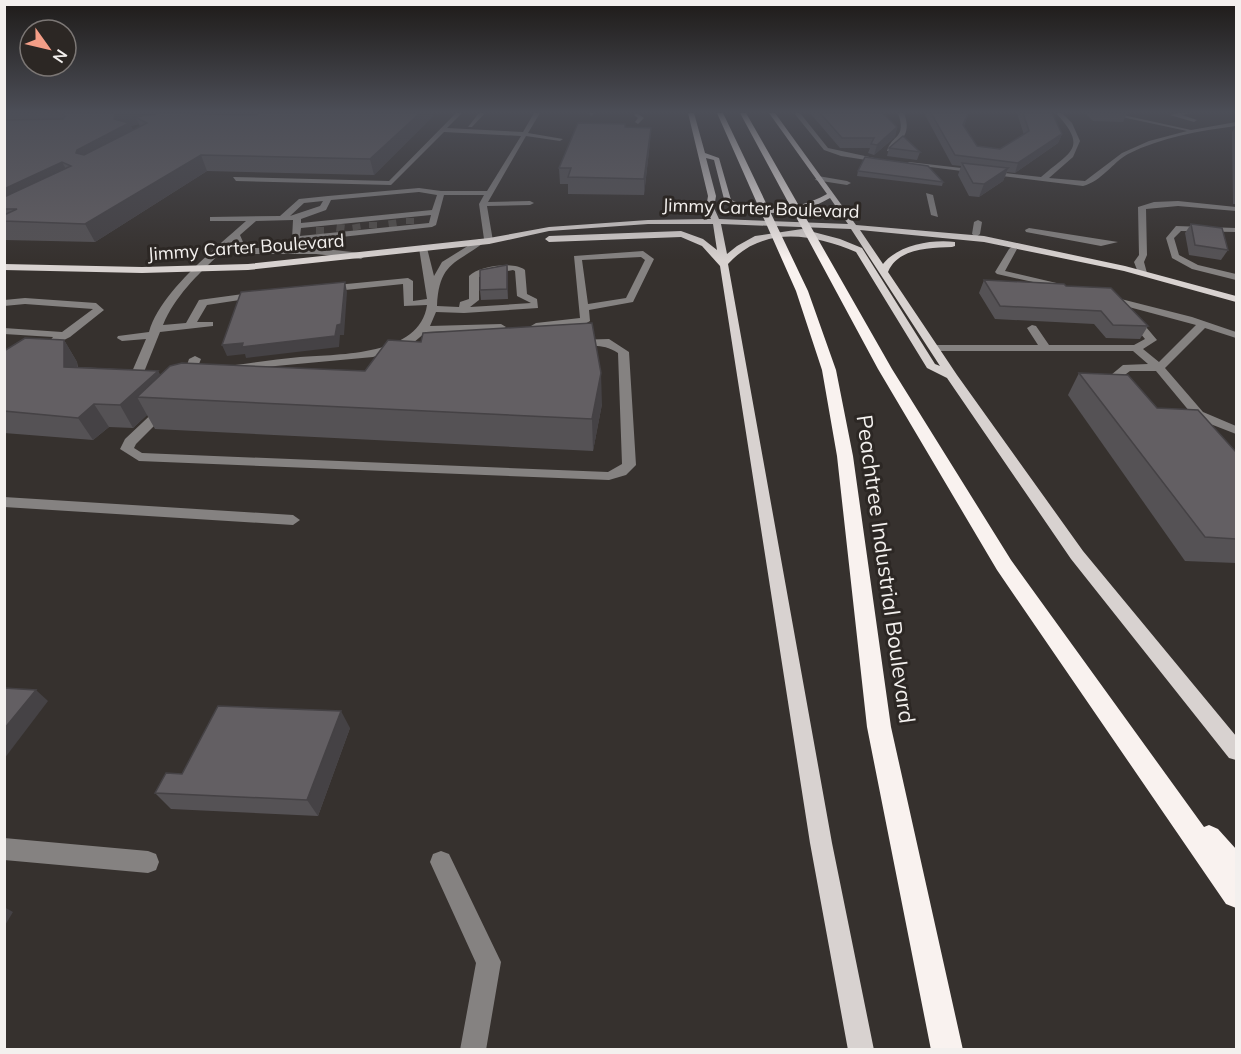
<svg xmlns="http://www.w3.org/2000/svg" width="1241" height="1054" viewBox="0 0 1241 1054" font-family="Mulish,sans-serif">
<rect width="100%" height="100%" fill="#36312e"/>
<g fill="none" stroke-linecap="round" stroke-linejoin="round">
<g stroke="#524e4b" stroke-width="8" stroke-dasharray="8 4.5" stroke-linecap="butt">
<path d="M410,218V224"/>
<path d="M392,220L393,227"/>
<path d="M373,222V228"/>
<path d="M356,224L357,230"/>
<path d="M320,227V234"/>
<path d="M340,232L341,224"/>
</g>
<g fill="#858281" fill-rule="evenodd">
<path d="M456,113H462L447,128L523,132L534,113H540L528,133L563,139L560,141L526,136L488,202L530,201L534,203L530,205L487,206L493,241L489,244L485,242C455,264 439,263 437,306L459,307L460,302L469,299V276C479,266 513,261 525,270L527,294L537,299L538,308L464,313L436,312L430,326L501,324L506,327L501,330L426,332L413,343L373,357L231,370V366L235,365C257,362 278,359 300,357C340,354 420,356 427,305L404,306L403,284L326,292L321,289L326,286L408,278L413,281V301L427,299L419,248L423,245L427,248L434,276L442,262L479,239H484L479,204L484,195H444L436,225L432,227L296,242L292,239L293,220L256,221L240,235L243,242L256,248H316L361,253L365,256L361,259L316,254H255L237,246L234,241C208,265 177,291 163,325L186,323L199,300L257,292L260,293V297L207,305L197,322H213V326L160,332L142,377L148,380L142,384L130,383L128,381L146,339L122,341L117,338L118,336L149,332C160,292 215,249 246,221H210V217L280,216L299,199L328,196L419,188L441,191H487L521,136L444,132L391,185L236,181L233,177L389,181ZM419,192L437,195L432,210L301,223V219L326,210L331,200ZM323,201L320,206L290,216L304,203ZM431,215L429,223L300,236L301,228ZM513,270L515,271L517,296L531,303L470,307L479,300V277Z"/>
<path d="M479,113H485L472,127H468Z"/>
<path d="M589,113H595L591,116Z"/>
<path d="M637,113L644,118L638,124L635,122L638,118L634,115Z"/>
<path d="M794,113H800L828,148L888,161L885,163L841,156L824,150Z"/>
<path d="M898,113H904C911,132 904,138 891,151H887C892,134 907,139 898,113Z"/>
<path d="M1056,113H1062L1072,123L1080,141L1073,157L1049,178L1085,181L1122,153L1149,141L1187,131L1103,113H1114L1191,130L1236,122V126C1199,131 1162,137 1128,154C1112,163 1102,181 1083,186L906,164L909,162L1041,177C1070,151 1089,149 1056,113Z"/>
<path d="M1177,113H1191L1182,115L1197,120L1194,122L1170,115Z"/>
<path d="M818,176L847,181L851,183L847,185L815,180Z"/>
<path d="M926,193L933,195L938,217L931,215Z"/>
<path d="M1178,201L1236,207V211L1178,206L1146,209L1147,255L1144,262L1147,273L1139,275L1134,262L1139,255L1138,207L1154,202Z"/>
<path d="M978,220L982,222L980,234L976,237L972,234L974,222Z"/>
<path d="M1176,226L1236,228V232L1181,231L1174,238L1179,255L1198,265L1236,274V280L1192,269L1172,258L1166,238Z"/>
<path d="M1029,228L1118,242L1101,246L1026,232L1025,230Z"/>
<path d="M1013,246L1017,249L1005,271L1065,285V289L997,274L995,272L1009,249Z"/>
<path d="M643,251L654,259L633,302L589,310L590,321L585,324L536,329L531,326L536,323L580,318L574,256ZM641,257L645,260L626,298L588,304L582,260Z"/>
<path d="M25,298L96,303L104,310L70,337L54,345L49,342L53,337L4,334V328L62,332L93,309L25,304L4,306V300Z"/>
<path d="M1117,298L1192,317L1236,332V338L1205,328L1165,368L1203,412L1236,426V434L1195,418L1156,371H1130L1118,380L1124,387L1122,390H1114L1105,380L1123,365L1148,364L1133,351H934L929,348L934,345H1038L1027,328L1032,325L1036,326L1049,345H1134L1145,339L1126,316L1131,313L1135,314L1157,340L1143,349L1159,362L1196,325L1114,303L1112,301Z"/>
<path d="M609,339L629,352L636,465L626,475L609,480L139,461L120,449L125,439L160,406H168V412L136,444L134,448L142,453L608,472L622,464L618,353C597,339 582,352 569,343L574,340Z"/>
<path d="M195,356L201,359L194,376H186L184,374L189,359Z"/>
<path d="M4,497L293,515L300,520L293,525L4,507Z"/>
<path d="M4,838L148,851L156,854L159,862L156,870L148,873L4,860Z"/>
<path d="M441,851L449,854L501,962L486,1050H460L476,963L430,862L433,854Z"/>
</g>
<path fill="#d8d2d0" fill-rule="evenodd" d="M688,113H694L705,153L719,158L731,200C765,213 796,211 827,194L769,113H775L856,225L984,236L1125,266L1236,296V302L1124,271L984,242L860,230L883,264C898,245 932,239 955,242V246L952,247C929,248 898,248 888,272L957,375L1083,551L1236,736V760L1229,758L1071,559L947,378L927,368L856,252C813,234 763,225 728,264L832,843L874,1050H848L810,843L720,266L702,246L681,237L549,242L545,239L549,236L681,231L703,239L717,250L713,224H648L549,231L489,244L248,270L142,273L4,270V264L142,267L248,264L489,238L549,227L648,220L711,219L706,208L708,196ZM706,158L714,160L725,203C760,217 798,217 830,198L848,224L719,219L714,208L716,196ZM721,224L851,229L940,366L935,364L862,248L840,239L802,229L755,236L737,246L727,254Z"/>
<g fill="#f9f2ef" fill-rule="evenodd">
<path d="M717,113H723L808,291L836,370L853,456L891,727L963,1050H931L867,727L837,456L822,370L796,291Z"/>
<path d="M740,113H746L892,369L1011,560L1204,827L1209,825L1218,829L1236,849V908L1226,904L997,570L878,369Z"/>
</g>
</g>
<g fill="#555255" fill-rule="evenodd">
<path d="M4,113H433V116L374,175L207,171L95,242L5,240ZM139,124L140,127L133,130L131,126Z"/>
<path d="M810,113H883L897,127L895,137L874,155L868,153L870,148H840Z"/>
<path d="M924,113H969L964,126L977,146L1000,149L1024,135L1017,113H1052L1062,134L1058,143L1015,173L1007,172L1003,181L979,197L969,196L958,175L961,166L952,165Z"/>
<path d="M1085,113H1127L1123,122L1093,121Z"/>
<path d="M1236,125V204H1233L1232,132Z"/>
<path d="M625,127L651,128L650,142L644,195L568,194V184H560L559,168Z"/>
<path d="M889,148L920,152L917,160L887,156Z"/>
<path d="M858,171L943,182L942,186L857,176Z"/>
<path d="M1191,224L1228,250L1221,260L1189,255L1185,233Z"/>
<path d="M507,265L508,275V299L481,300L480,290Z"/>
<path d="M984,280L1066,286L1148,326L1140,339L1106,338L1094,324L995,319L979,293Z"/>
<path d="M64,340L77,362L78,367L158,371L160,375L602,404L593,451L155,429L147,415L133,428L109,427L93,440L4,433V351Z"/>
<path d="M1079,373L1157,408L1236,452V563L1185,561L1068,395Z"/>
<path d="M350,728L318,816L171,809L155,793L182,774Z"/>
</g>
<g fill="#454245">
<path d="M116,113H166L135,117L139,124L131,126L136,138L85,166L76,153L77,150L114,119Z"/>
<path d="M420,113H433V116L374,175L370,159Z"/>
<path d="M897,127L895,137L874,155L877,145Z"/>
<path d="M651,128L650,142L644,195V179Z"/>
<path d="M1062,134L1058,143L1015,173L1018,163Z"/>
<path d="M201,155L207,171L95,242L85,224Z"/>
<path d="M62,162L71,178L4,209V189Z"/>
<path d="M1008,168L1003,181L979,197L984,184Z"/>
<path d="M507,265L508,275V299L507,289Z"/>
<path d="M345,282L347,292L344,335H340L339,347L246,358L245,354L227,356L222,345L337,325Z"/>
<path d="M64,340L77,362L78,389L64,367Z"/>
<path d="M158,371L170,393L137,397L147,415L133,428L120,405Z"/>
<path d="M601,373L602,404L593,451L592,419Z"/>
<path d="M94,404L109,427L93,440L78,418Z"/>
<path d="M36,690L48,701L4,759V729Z"/>
<path d="M341,711L350,728L318,816L307,800Z"/>
<path d="M4,907L13,912L4,927Z"/>
</g>
<g fill="#635f63" stroke="#454245" stroke-width="1.5">
<path d="M41,113H119L115,114L114,119L129,123L77,150L76,153L84,155L147,123L135,117L162,113L257,115L260,113H420L370,159L201,155L85,224L4,221V215L17,209H4V197L71,166L62,162L4,189V120L63,119L65,116L61,113Z"/>
<path d="M820,113H883L897,127L877,145L871,144L874,138H842Z"/>
<path d="M931,113H968L963,125L977,146L1000,149L1029,131L1023,113H1052L1062,134L1018,163L955,155Z"/>
<path d="M578,123L625,124V127L651,128L644,179L568,177L571,168H559Z"/>
<path d="M903,136L920,152L889,148Z"/>
<path d="M865,157L928,166L943,182L858,171Z"/>
<path d="M962,163L1008,168L984,184L973,183Z"/>
<path d="M1191,224L1222,228L1228,250L1195,245Z"/>
<path d="M507,265V289L480,290V270Z"/>
<path d="M984,280L1064,284L1066,286L1111,288L1148,326L1113,325L1101,311L1000,306Z"/>
<path d="M345,282L341,324L337,325L335,336L242,347L243,343L222,345L241,292Z"/>
<path d="M592,323L601,373L592,419L137,397L170,366L182,363L365,371L388,340L421,342L423,333Z"/>
<path d="M25,338L64,340V367L158,371L120,405L94,404L78,418L4,411V351Z"/>
<path d="M1079,373L1128,375L1157,408L1198,410L1236,452V539L1205,537Z"/>
<path d="M4,688L36,690L4,729Z"/>
<path d="M218,706L341,711L307,800L155,793L166,773L182,774Z"/>
</g>
<linearGradient id="sky" x2="0" y2="1"><stop stop-color="#1e1b19"/><stop offset="0.43" stop-color="#4c4e57"/><stop offset="1" stop-color="#4c4e57" stop-opacity="0"/></linearGradient>
<rect width="1241" height="260" fill="url(#sky)"/>
<g text-anchor="middle" dominant-baseline="central" stroke-width="6" stroke-linejoin="round" paint-order="stroke">
<g font-size="18" fill="#f3f0ee" stroke="#2c2724">
<text transform="translate(761 208) rotate(2)">Jimmy Carter Boulevard</text>
<text transform="translate(246 247) rotate(-4)">Jimmy Carter Boulevard</text>
</g>
<g font-size="22" fill="#f3f0ee" stroke="#2c2724">
<text transform="translate(886 569) rotate(82)">Peachtree Industrial Boulevard</text>
</g>
</g>
<rect width="1241" height="1054" fill="none" stroke="#f3f0ee" stroke-width="12"/>
<g transform="translate(48 48) rotate(124)"><circle r="28" fill="#2c2724" stroke="#7c7775" stroke-width="1.5"/>
<path d="M0-4.5L10 22L0 15L-10 22Z" fill="#f49e87"/>
<text y="-9" font-size="16" font-weight="bold" text-anchor="middle" fill="#f3f0ee">N</text>
</g>
</svg>
